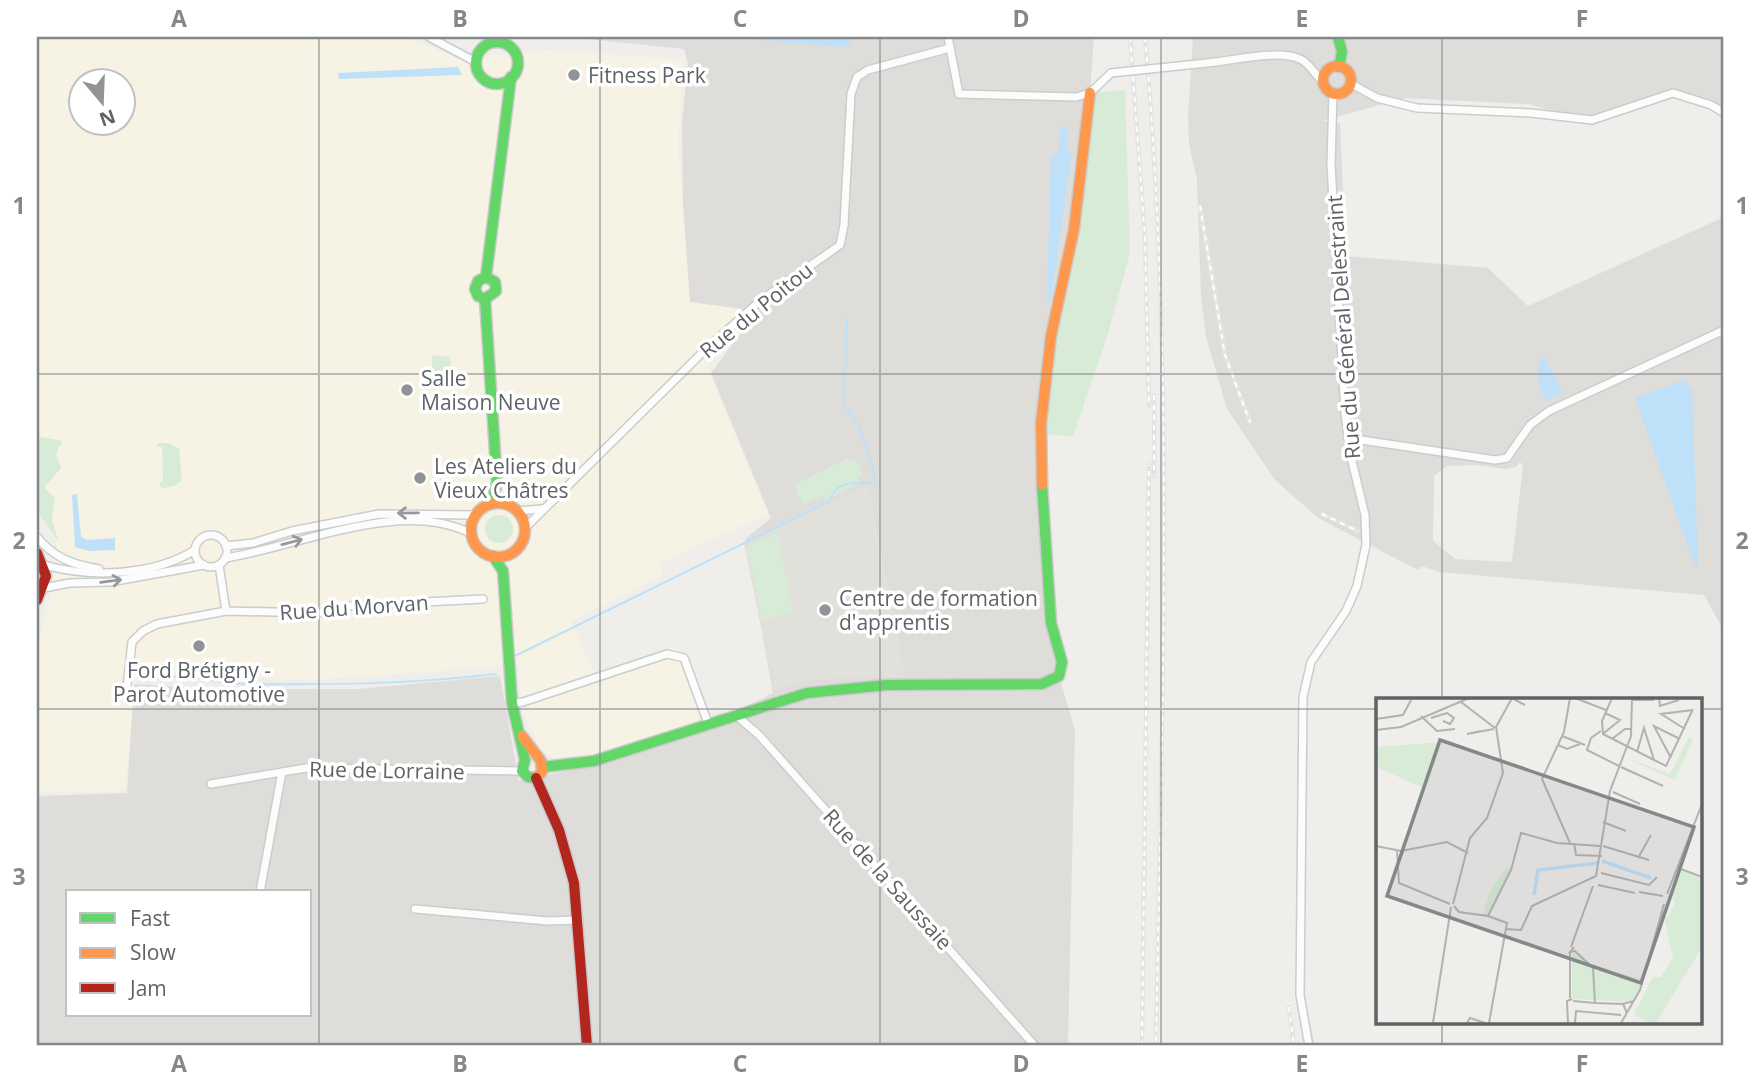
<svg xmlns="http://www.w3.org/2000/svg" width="1761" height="1083" viewBox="0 0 1761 1083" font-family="'Open Sans',sans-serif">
<rect width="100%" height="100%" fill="#efeeea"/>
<path fill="#f7f3e4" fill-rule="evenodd" d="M406,37L456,58L548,50L684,60L678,143L690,302L742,308L740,334L706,366L768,514L659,563L663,575L571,621L594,674L675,648L701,723L601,755L553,758L541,749L521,708L518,665L311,680L220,677L137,667L125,791L37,792V651L51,596L57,545L46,490L37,404V38ZM80,80H122V122H80Z"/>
<g fill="#dfddda" fill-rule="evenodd">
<path d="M567,37H1094L1088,123L1047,356L1044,549L1061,654L1059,676L1075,730L1068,1046H37L39,796L127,793L134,684L218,689H357L500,676L519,781L625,758L694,734L773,693L745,539L771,518L711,373L740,334L742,309L690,302L683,204L682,123L688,63L684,49ZM68,892H310V1015H68Z"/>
<path d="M1193,37H1724V112L1668,91L1586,120L1528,104L1405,98L1322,121L1340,123L1346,256L1488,268L1528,306L1724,217V631L1704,595L1439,572L1422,566L1418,570L1318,518L1275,480L1227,409L1206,337L1201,297L1197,180L1189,144L1188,118ZM1520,462L1523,465L1512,562L1455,559L1441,548L1433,540L1434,476L1447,466L1474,465L1506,469L1516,467Z"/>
</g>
<path fill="#e2e0da" d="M868,485L906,677L811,679L774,690L744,544Z"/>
<g fill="#d8ebd6">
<path d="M1125,90L1130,253L1107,337L1073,436L1041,434L1074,229L1090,93Z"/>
<path d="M432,355L450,357L451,382L432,383Z"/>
<path d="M37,436L62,441L56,455L61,468L44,488L55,498L52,521L59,542L37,511Z"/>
<path d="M158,443H169L179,449L182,480L175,486L162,488L159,484L163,481L162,447H156Z"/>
<path d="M847,459L858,463L863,475L858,478L860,483L826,500L823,496L803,505L794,485Z"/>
<circle cx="499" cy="529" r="14"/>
<path d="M778,533L793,613L762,620L747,546Z"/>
</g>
<g fill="#bfe0f9">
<path d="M730,37H852L849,45L839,47Z"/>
<path d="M458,67L462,75L339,79L338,73Z"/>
<path d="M1061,124L1068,130L1067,150L1072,152L1051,299H1047L1051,155H1058Z"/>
<path d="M1544,357L1563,392L1546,401C1538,388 1538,376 1539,362Z"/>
<path d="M1683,380L1692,391L1698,565L1695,566L1635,398Z"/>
<path d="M77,494L81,537L87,540L115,538V550L89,551L75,547L72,495Z"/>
</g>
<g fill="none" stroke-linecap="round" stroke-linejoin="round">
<g stroke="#bfe0f9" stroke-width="2">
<path d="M515,656L828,502C840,477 852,484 875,483L874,471L858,425L844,404L847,320"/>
<path d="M161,677C189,673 217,684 245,684C330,685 412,684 496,674"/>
</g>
<defs>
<g id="street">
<path d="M429,37L476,62"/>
<path d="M948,37L959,94L1076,97L1090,93L1111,73"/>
<path d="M1207,63C1232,61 1278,49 1300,59C1310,63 1314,75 1323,81"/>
<path d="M1350,83L1377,98L1417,108L1531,113L1592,120L1673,93L1711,105L1724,113"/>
<path d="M1348,438L1495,460L1507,458L1530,425L1549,411L1724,330"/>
<path d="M518,511L542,509"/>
<path d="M525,528L705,350L760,301L840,245L844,225L851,94L857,77L868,70L950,48"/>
<circle cx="211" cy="551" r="16"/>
<path d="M37,537C53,557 73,565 99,569"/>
<path d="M226,546L253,543L292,531L379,514L475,515"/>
<path d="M225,558C299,547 400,497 472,534"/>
<path d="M44,565C91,578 153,576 195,550"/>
<path d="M219,565L226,611"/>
<path d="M44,588L70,583L110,582L204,565"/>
<path d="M126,695L132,642L143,631L157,624L226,611L319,613L348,606L483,599"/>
<path d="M512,703L523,702L667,654L684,658L709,726"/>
<path d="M738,717L759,735L1035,1046"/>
<path d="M211,784L306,768L522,771"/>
<path d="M260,892L282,772"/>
<path d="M415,909L548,921L579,920"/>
<path d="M1309,1046L1300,995L1303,697L1311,662L1346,611L1357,586L1366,545L1365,515L1351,457L1345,413L1331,165L1333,93"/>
</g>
<g id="fast">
<path d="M1338,37L1342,52L1339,67"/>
<circle cx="497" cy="63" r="21"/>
<path d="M486,277L511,77"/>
<path d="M485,299L497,483L491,504"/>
<path d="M485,299L478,296L475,289L478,281L486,277"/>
<path d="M485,299L496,291L495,282L486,277"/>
<path d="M493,556L503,571L512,703L525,760L522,771L528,777L536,778"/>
<path d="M543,767L594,761L807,693L887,685L1042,684L1059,676L1062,662L1051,623L1042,485"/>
</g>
<g id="slow">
<circle cx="1337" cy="80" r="14"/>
<path d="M1042,485L1041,423L1051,336L1074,229L1090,93"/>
<circle cx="498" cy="530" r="27"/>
<path d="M522,736L541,761L542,772L536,778"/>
</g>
<g id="jam">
<path d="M37,553L46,576L37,600"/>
<path d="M536,778L559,830L574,883L587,1046"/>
</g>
</defs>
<use href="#street" stroke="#cbcccc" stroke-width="10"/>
<use href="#fast" stroke="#cacacb" stroke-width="13"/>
<use href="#slow" stroke="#cacacb" stroke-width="13"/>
<use href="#jam" stroke="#cacacb" stroke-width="13"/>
<use href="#street" stroke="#fdfcfc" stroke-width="7"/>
<use href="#fast" stroke="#63d668" stroke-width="10"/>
<use href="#slow" stroke="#ff974d" stroke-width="10"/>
<use href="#jam" stroke="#b3261e" stroke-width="10"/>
<defs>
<g id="rail">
<path d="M1130,37L1145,238L1149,406"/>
<path d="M1145,37C1175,372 1162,710 1156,1046"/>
<path d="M1200,206L1225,355L1250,422"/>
<path d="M1154,395V476"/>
<path d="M1322,514L1358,531"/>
<path d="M1289,1007L1294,1046"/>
<path d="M1142,1046L1149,465"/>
</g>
</defs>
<use href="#rail" stroke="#e4e4e4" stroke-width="4.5"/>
<use href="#rail" stroke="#fff" stroke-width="2" stroke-dasharray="5" stroke-linecap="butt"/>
<defs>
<path id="street-bridge" d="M1111,73L1207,63"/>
</defs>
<use href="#street-bridge" stroke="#cbcccc" stroke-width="10" stroke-linecap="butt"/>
<use href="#street-bridge" stroke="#fdfcfc" stroke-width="7"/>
</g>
<defs><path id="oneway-shaft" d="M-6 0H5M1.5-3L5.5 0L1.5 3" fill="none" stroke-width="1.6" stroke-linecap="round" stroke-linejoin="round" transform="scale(1.75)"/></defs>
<g stroke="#96999c">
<use href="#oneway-shaft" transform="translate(408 513) rotate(179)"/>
<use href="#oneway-shaft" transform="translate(292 542) rotate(-15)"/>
<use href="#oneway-shaft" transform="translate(111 581) rotate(-7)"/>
</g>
<path fill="none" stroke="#84888a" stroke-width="2" stroke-opacity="0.55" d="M319,37V1046M600,37V1046M880,37V1046M1161,37V1046M1442,37V700M37,374H1724M37,709H1378M1700,709H1724M1442,1022V1046"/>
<g fill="#919496" stroke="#fff" stroke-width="2.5">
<circle cx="574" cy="75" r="7"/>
<circle cx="407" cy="390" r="7"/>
<circle cx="420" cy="478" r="7"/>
<circle cx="825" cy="610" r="7"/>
<circle cx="199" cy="646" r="7"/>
</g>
<g text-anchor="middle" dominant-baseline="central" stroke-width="7" stroke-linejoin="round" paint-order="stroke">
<g font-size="21" fill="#5f6368" stroke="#fff" text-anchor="start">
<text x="588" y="75">Fitness Park</text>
<text x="421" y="378">Salle<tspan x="421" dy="24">Maison Neuve</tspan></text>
<text x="434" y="466">Les Ateliers du<tspan x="434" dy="24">Vieux Châtres</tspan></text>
<text x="839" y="598">Centre de formation<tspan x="839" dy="24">d'apprentis</tspan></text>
<text x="199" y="670" text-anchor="middle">Ford Brétigny -<tspan x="199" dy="24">Parot Automotive</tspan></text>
</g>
<g font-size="21" fill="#5f6368" stroke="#fff">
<text transform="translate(756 310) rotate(-39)">Rue du Poitou</text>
<text transform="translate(1343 327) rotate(-94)">Rue du Général Delestraint</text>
<text transform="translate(354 607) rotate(-4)">Rue du Morvan</text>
<text transform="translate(387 770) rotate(1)">Rue de Lorraine</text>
<text transform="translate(888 879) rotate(48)">Rue de la Saussaie</text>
</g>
</g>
<g transform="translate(1376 698)">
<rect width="326" height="326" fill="#efeeea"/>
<path d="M313,39L317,41L299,82L251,60L294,76ZM66,44L49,91L3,70L0,64V49ZM131,169L136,171L112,218L107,216L114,193ZM302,170L325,180V251L280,325H272L258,316L277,279H285L297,260L289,223L299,206L295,195ZM200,255L212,266L268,282L257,304L196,301V256Z" fill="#d8ebd6"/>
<path fill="none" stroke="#bfe0f9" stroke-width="3.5" d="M226,163L275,180M158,197L162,172L222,165"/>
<path fill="none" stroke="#b1b2b2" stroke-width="2" d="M199,0L230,12M236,0L226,23L227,36L290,68L317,11M283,0L284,8L303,2M256,2H278M85,4L119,30M45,18L61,33L79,31M55,20L71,15L78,20L74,26L67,23M0,21L27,17L36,0M309,31L285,16L317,12M0,32L25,29L93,0M105,33L91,36L118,31M225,33L215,40L211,52L243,68M228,35L244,22L229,15M186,38L209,47M236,41L249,31H255M182,47L191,51L204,46M261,54L268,30L278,62M295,60L278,28L304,41M245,69L287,88M237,94L264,106M227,124L250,133M194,145L166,81L188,34L194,0M198,145L200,157L226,158M0,148L25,153L71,144L92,155M227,148L273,162M21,152L23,185L74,206M262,160L275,137M305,171L326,179M225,175L273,187L281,179M222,187L259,195M263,194L287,198M291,196L326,106M77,206L94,140L111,120L127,75L120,29L136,0L149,7M78,208L83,214L112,218M112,218L135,172L145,135L181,145L224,148M112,218L131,225L113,325M130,231L145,232L156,208L220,178L234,93L255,38L256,0M195,249L217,188M194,254V300M197,303L219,305L217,270L199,253L194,254L198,249M219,305L247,306M251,315L247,306L258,303M57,325L75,209M91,325L94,320L109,325M192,325L191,303L196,301M199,325L200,313L245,317M245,325L264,292L288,206"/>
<path fill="#84888a" fill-opacity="0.15" stroke="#84888a" stroke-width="3.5" d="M64,42L318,129L265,285L11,198Z"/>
<rect width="326" height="326" fill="none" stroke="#5f6368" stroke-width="3.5"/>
</g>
<rect width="1761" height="1083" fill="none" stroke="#ffffff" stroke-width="77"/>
<rect x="66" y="890" width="245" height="126" fill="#ffffff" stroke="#bfc1c3" stroke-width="2"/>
<rect x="80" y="913" width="35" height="10" fill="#63d668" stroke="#bfc1c3" stroke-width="2"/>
<text x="130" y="926" font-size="21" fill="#5f6368">Fast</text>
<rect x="80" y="948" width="35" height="10" fill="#ff974d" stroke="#bfc1c3" stroke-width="2"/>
<text x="130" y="960" font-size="21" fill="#5f6368">Slow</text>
<rect x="80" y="983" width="35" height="10" fill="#b3261e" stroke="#bfc1c3" stroke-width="2"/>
<text x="130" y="996" font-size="21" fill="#5f6368">Jam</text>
<g transform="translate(102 102) rotate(161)"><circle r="33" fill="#ffffff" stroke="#bfc1c3" stroke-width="2"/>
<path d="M0-5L12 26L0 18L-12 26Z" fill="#919496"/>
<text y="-10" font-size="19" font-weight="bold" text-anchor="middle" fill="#5f6368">N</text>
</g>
<rect x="38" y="38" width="1684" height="1006" fill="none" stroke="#84888a" stroke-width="2.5"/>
<g font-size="23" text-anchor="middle" font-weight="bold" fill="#84888a">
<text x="179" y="27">A</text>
<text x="460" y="27">B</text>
<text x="740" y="27">C</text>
<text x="1021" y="27">D</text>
<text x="1302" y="27">E</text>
<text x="1582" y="27">F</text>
<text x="19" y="214">1</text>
<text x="1742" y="214">1</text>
<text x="19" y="549">2</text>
<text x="1742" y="549">2</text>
<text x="19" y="885">3</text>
<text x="1742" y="885">3</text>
<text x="179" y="1072">A</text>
<text x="460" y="1072">B</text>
<text x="740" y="1072">C</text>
<text x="1021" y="1072">D</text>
<text x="1302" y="1072">E</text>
<text x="1582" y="1072">F</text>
</g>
</svg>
